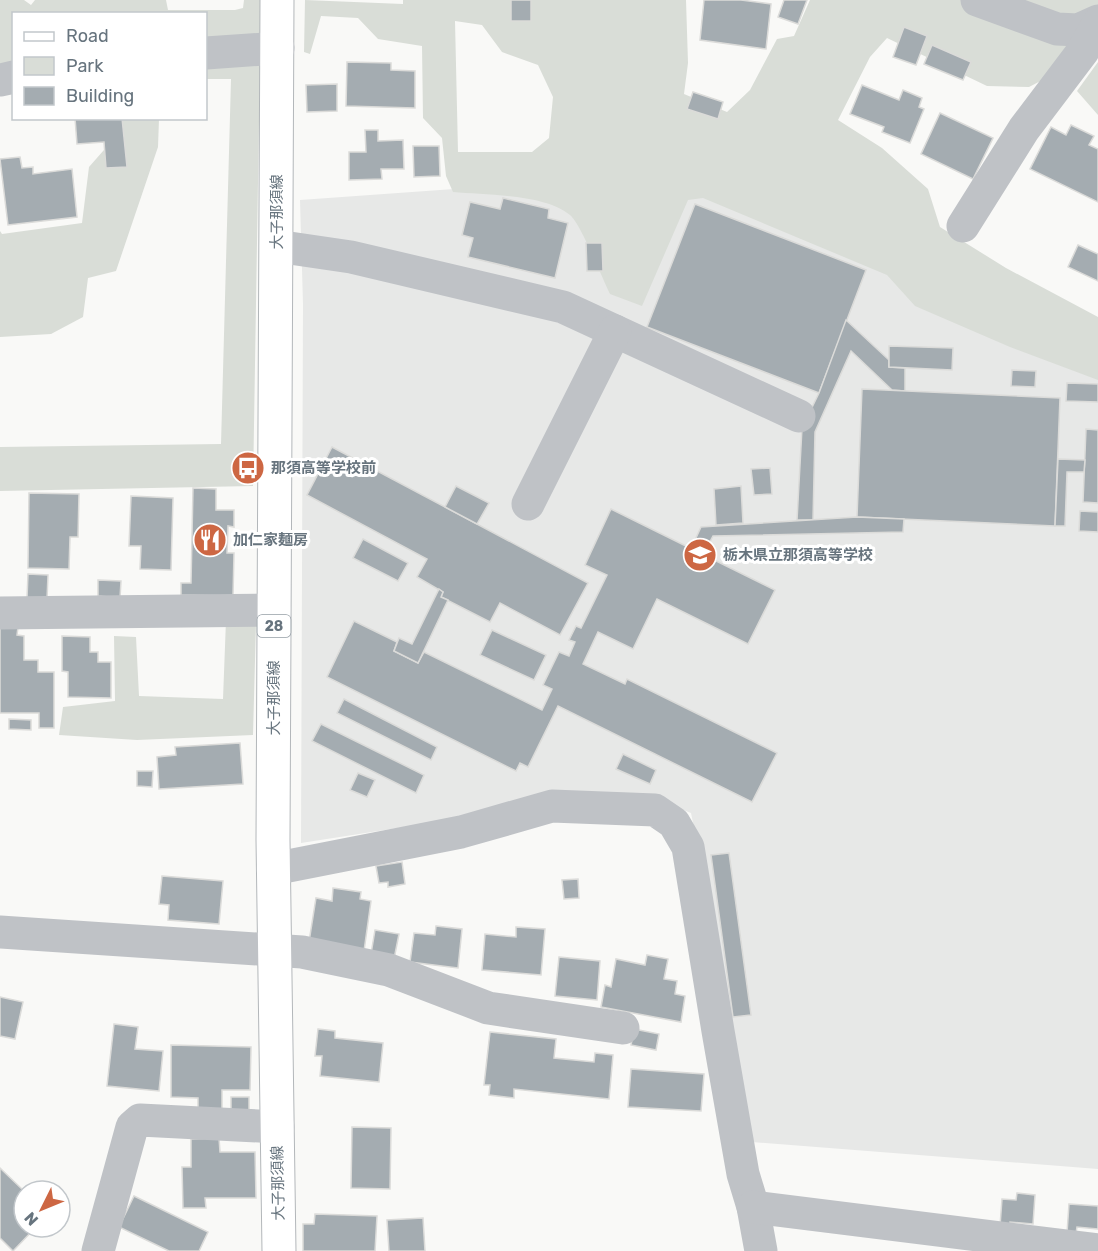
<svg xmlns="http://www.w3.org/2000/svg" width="1098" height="1251" viewBox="0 0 1098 1251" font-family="Rubik,'Noto Sans JP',sans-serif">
<rect width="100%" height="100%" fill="#f9f9f7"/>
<path fill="#e7e8e7" d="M680,173L1098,320V1169L752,1142L707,890L691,813L658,800L462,818L301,843L303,304L300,200Z"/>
<g fill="#d9ddd7" fill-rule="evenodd">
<path d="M0,0H24L31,5L35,0H166L168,10H235L243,8L244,0H261L253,486L0,491V447L221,444L231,79H206V14H14L13,71L0,74Z"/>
<path d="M305,0L403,4V0H686L688,63L684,94L727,112L750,90L777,39L794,36L810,0H1098V22L1054,74L1029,87L987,86L887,38L870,57L838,120L882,148L928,189L940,227L1006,268L1098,317V380L1010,347L915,306L887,275L703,198L688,200L642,306L610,294C602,278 581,224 570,215C545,194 486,195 453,192L446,176L442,138L423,118L422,46L378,39L358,18L321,16L310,54L304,52ZM455,21L482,25L502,52L538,65L553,97L549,138L532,152H458Z"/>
<path d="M1098,62V115L1077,91Z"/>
<path d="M118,119H159L158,147L116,271L88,278L83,317L51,334L0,337V231L2,234L82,223L89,167L118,134Z"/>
<path d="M226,620L256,623L253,735L137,740L59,735L63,707L115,701L114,636L136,637L139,696L223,699Z"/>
</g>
<g fill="#a4acb1" stroke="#dbdbd9" stroke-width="1.5">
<rect x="511" y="0" width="20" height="21"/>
<path d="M704,0H741L771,4L766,49L700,40Z"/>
<path d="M784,0H807L798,24L778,17Z"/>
<path d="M904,27L927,36L916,65L893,57Z"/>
<path d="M932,45L971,62L963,80L924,64Z"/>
<path d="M347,62L391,63V70L415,71V108L346,106Z"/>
<path d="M337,84V111L307,112L306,85Z"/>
<path d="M862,85L899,100L903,90L922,98L919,107L924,109L910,143L882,132L884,127L850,114Z"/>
<path d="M693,92L723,102L718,119L687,109Z"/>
<path d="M940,113L993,138L973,179L921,154Z"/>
<path d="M75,118H122L127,167L106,168L104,142L77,144Z"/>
<path d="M1071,125L1094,136L1089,145L1098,149V202L1030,169L1051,127L1066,135Z"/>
<path d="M365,130H378V141L403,140L404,169H381L382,179L349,180V152H366Z"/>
<path d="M413,146H439L440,176L414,177Z"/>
<path d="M20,157L22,168L33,167V174L72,169L77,217L8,225L0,159Z"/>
<path d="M503,198L549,209L548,218L568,223L555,278L468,257L473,238L462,235L470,202L500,209Z"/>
<path d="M695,204L866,270L819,393L647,327Z"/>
<path d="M586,243H602L603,271H587Z"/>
<path d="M1078,245L1098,254V281L1068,267Z"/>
<path d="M846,320L889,360V367L905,368V391L892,390L851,351L815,432L813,520H797L802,428L819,393Z"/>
<path d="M889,346L953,348L952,370L889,367Z"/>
<path d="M1012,370L1036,371L1035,387L1011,386Z"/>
<path d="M1067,383L1098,384V402L1066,401Z"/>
<path d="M862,389L1060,398L1055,526L857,517Z"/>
<path d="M1086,429L1098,430V503L1083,502Z"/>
<path d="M332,447L588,583L560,635L500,603L490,622L441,597L443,592L417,577L427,559L307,495Z"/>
<path d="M1058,459L1085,460L1084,472H1067L1065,526H1055Z"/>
<path d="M770,468L772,494L754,495L751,469Z"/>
<path d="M456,486L489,503L477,524L445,507Z"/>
<path d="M741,486L743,523L716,525L714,489Z"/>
<path d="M193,488L216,489V510H234V527L228,526L227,553H234L233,596L181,595V583H191Z"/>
<path d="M29,493L79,494L78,537H70L69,569L28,568Z"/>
<path d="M131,496L173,498L171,570L140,569L141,546H129Z"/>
<path d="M611,509L775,590L748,644L657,599L633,649L598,632L583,664L625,684L627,679L777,753L752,802L558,706L528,767L520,763L516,771L327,677L354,621L397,642L394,651L418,663L424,652L542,710L552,689L543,685L559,652L569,656L575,642L569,640L576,626L581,628L607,575L585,565Z"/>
<path d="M1080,511L1098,512V532L1079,531Z"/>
<path d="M857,517L904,519L903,532L713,536L703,555L691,549L701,527Z"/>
<path d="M363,539L408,563L398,581L353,558Z"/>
<path d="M28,574L48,575L47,599L27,598Z"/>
<path d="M98,580L121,581L120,598L98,596Z"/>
<path d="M439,589L443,592L441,597L448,600L418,663L394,651L399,638L412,644Z"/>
<path d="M0,627H18L17,635L24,636V660H38V672H54V728H39V713H0Z"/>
<path d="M492,630L546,655L534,680L480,655Z"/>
<path d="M62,636L90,637V652H98V662H111V698L68,697V672L62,671Z"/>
<path d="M344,699L437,747L431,760L337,713Z"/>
<path d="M9,719L31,720V730L9,729Z"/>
<path d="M321,724L424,775L416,793L312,741Z"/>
<path d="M240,743L243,784L159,789L157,757L176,755L175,747Z"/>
<path d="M623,754L656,770L650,784L616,769Z"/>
<path d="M137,771H153L152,787L137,786Z"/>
<path d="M358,773L375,780L367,797L350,790Z"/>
<path d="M729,853L751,1015L733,1017L711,855Z"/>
<path d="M402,862L405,884L388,887V882L379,883L376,866Z"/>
<path d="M162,876L223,881L219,924L168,920L169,905L159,904Z"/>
<path d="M578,879L579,898L564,899L562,880Z"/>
<path d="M333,888L361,892L360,899L371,901L364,951L309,942L316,898L332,901Z"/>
<path d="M436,926L462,929L458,968L410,962L414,933L435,935Z"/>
<path d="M516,927L545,929L541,975L482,970L485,934L516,937Z"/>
<path d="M375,930L399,934L394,959L371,954Z"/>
<path d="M647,955L668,959L664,979L677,981L675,994L685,996L681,1022L601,1007L605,985L611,987L616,959L645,965Z"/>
<path d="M559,957L600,961L597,1000L555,996Z"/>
<path d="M0,997L23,1002L15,1039L0,1036Z"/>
<path d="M114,1024L138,1027L135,1049L163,1051L159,1091L107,1086Z"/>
<path d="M318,1029L335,1031V1038L383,1043L379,1082L320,1076L322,1056H315Z"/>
<path d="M634,1029L659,1034L656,1050L631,1045Z"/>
<path d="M490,1032L556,1039L554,1058L594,1062L595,1053L613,1055L609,1099L514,1089V1098L489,1095L490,1085H484Z"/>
<path d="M171,1045L251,1047L250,1090H222V1110H198V1098L171,1097Z"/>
<path d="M631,1069L704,1074L701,1111L628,1107Z"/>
<path d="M231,1097H249V1113L231,1112Z"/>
<path d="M352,1127L391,1128L390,1189L351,1188Z"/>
<path d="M219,1138L220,1152H255L256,1198H205L206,1208H183L182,1167H191V1139Z"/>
<path d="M0,1168L24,1191V1227H36L13,1251L0,1238Z"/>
<path d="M1017,1193L1035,1195L1033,1224L1010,1222V1227L1000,1226L1002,1199L1016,1200Z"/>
<path d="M134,1196L208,1232L199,1251H169L119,1227Z"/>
<path d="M1069,1204L1098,1206V1229L1077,1227L1076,1233H1067Z"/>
<path d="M315,1214L377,1216L375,1251H303V1224H314Z"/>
<path d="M423,1218L425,1251H389L387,1220Z"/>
</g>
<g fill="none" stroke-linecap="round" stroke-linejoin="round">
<defs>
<path id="major" d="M277,0L273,840L279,1251"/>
</defs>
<use href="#major" stroke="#b3b7ba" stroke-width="35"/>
<g stroke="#bfc2c6" stroke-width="33">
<path d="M977,0L1057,29L1078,30L1098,21"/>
<path d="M206,53L278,48"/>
<path d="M0,80L14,77"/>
<path d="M963,226L1024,129L1083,51L1098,24"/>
<path d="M276,246L351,257L563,307L799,416"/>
<path d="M528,504L615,331"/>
<path d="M0,613L274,610"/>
<path d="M273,869L461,832L552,806L655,810L674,823L688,847L718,1031L743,1174L753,1207L761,1251"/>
<path d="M0,932L302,952L389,970L488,1008L623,1028"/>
<path d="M753,1207L1098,1250"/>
<path d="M98,1251L132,1127L140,1120L278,1127"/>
</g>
<use href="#major" stroke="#fff" stroke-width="33"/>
</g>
<defs>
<symbol id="bus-disc" viewBox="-11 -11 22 22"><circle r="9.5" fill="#cd6743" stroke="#fff"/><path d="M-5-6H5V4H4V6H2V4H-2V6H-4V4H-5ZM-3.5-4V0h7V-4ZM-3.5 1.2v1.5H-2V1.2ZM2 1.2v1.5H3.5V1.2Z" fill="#fff"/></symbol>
<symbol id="restaurant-disc" viewBox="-11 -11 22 22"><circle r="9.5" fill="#cd6743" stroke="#fff"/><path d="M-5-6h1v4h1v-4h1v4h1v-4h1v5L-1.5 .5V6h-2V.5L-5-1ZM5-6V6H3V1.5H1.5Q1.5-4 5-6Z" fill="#fff"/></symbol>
<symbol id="school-disc" viewBox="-11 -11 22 22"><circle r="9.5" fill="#cd6743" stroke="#fff"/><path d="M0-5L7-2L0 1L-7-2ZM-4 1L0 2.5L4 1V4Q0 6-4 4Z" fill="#fff"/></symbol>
</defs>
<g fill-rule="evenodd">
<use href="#bus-disc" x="229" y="449" width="38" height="38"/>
<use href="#restaurant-disc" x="191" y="521" width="38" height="38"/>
<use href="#school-disc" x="681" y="536" width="38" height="38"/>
</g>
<g text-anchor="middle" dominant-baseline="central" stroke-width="6" stroke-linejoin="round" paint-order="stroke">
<rect fill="#fff" stroke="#959ea5" stroke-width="1.5" x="257.5" y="615" width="33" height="22" rx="4.5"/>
<g font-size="14" font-weight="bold" fill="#67747e">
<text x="274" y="626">28</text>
</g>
<g font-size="15" fill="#67747e" stroke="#fff">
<text transform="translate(277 212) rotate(-90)">大子那須線</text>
<text transform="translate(274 698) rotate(-90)">大子那須線</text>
<text transform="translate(278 1183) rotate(-91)">大子那須線</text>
</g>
<g font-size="15" font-weight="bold" fill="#67747e" stroke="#fff" text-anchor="start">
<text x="271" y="468">那須高等学校前</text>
<text x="233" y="540">加仁家麺房</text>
<text x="723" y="555">栃木県立那須高等学校</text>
</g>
</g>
<rect x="12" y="12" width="195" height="108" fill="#ffffff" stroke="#c2c7cb" stroke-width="1.5"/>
<rect x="24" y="32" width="30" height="9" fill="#ffffff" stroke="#c2c7cb" stroke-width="1.5"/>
<text x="66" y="42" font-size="18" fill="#67747e">Road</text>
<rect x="24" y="57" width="30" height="18" fill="#d9ddd7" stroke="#c2c7cb" stroke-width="1.5"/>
<text x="66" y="72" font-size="18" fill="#67747e">Park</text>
<rect x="24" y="87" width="30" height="18" fill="#a4acb1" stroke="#c2c7cb" stroke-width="1.5"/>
<text x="66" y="102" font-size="18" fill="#67747e">Building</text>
<g transform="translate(42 1209) rotate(227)"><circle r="28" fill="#ffffff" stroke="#c2c7cb" stroke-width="1.5"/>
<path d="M0-4.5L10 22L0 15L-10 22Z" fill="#cd6743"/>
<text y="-9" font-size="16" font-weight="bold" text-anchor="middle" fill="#67747e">N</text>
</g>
</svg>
